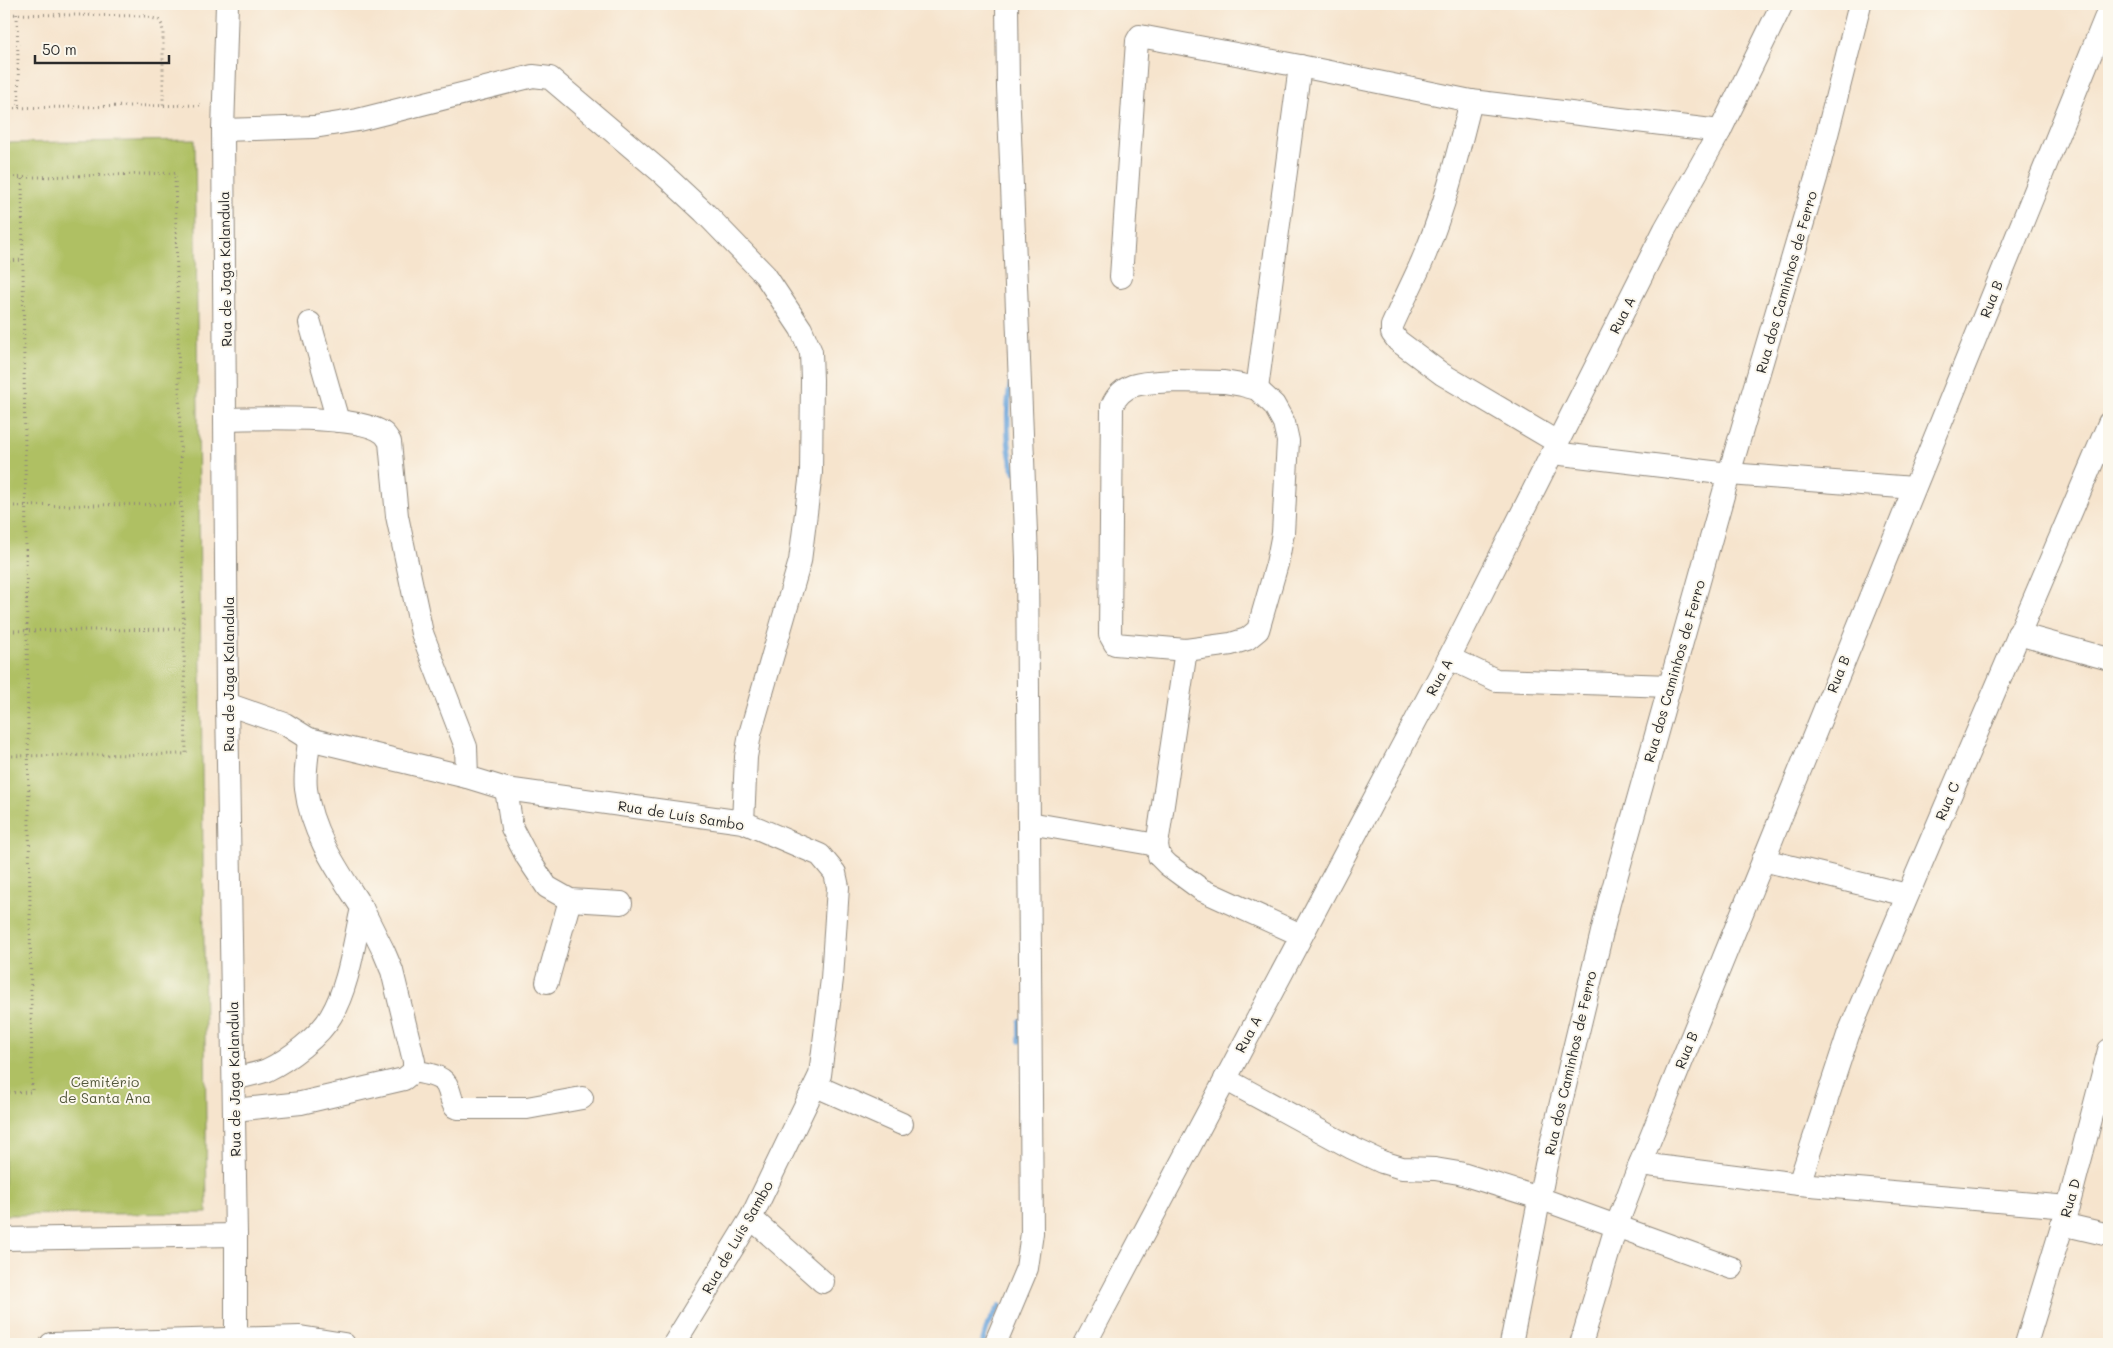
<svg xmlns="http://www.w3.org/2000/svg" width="2113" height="1348" viewBox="0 0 2113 1348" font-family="Mali,sans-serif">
<rect width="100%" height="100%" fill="#fbf7ec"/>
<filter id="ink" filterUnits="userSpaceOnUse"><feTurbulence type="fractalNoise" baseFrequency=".02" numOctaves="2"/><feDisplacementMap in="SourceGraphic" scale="10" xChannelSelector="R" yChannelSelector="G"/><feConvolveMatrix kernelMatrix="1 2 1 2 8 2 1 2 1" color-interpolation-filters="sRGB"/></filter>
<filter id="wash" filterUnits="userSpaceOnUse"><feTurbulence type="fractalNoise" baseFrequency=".0096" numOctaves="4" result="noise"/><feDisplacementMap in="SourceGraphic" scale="20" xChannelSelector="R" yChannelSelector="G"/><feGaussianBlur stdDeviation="1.12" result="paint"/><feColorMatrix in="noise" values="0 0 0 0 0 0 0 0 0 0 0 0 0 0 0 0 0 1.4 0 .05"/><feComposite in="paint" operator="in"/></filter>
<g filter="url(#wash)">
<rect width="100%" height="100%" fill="#f6e4cd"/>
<path fill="#afc063" stroke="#6d7647" d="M195,140L207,1213L4,1215V143Z"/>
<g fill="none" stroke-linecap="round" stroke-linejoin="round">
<g stroke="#6ca6dc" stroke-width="5.5">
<path d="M1011,383C1006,404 1006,453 1015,472"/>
<path d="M1020,1021V1041"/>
<path d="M982,1344L988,1324L1000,1306"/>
</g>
</g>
</g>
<g filter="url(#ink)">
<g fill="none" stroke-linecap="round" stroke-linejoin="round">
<defs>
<g id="minor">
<path d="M227,4L223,130L227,704L236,1235V1344"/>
<path d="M1471,101C1458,152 1446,203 1426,252C1416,277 1403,301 1392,326V333L1398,341L1442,374L1557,442"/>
<path d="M223,130L314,127L358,120L533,76L550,78L661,172L704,212L765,275L801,329L811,352L812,380L811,473L800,561L750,734L746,757L743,822"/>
<path d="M1121,277L1137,41L1140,36L1300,66L1471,101L1720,131"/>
<path d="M310,323L338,421"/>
<path d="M1175,381L1224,382L1242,385L1257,389L1274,405L1284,423L1288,441L1283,533L1277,564L1258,630L1247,639L1231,644L1186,650L1115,644L1110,635L1112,406C1123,379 1150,383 1175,381Z"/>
<path d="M1257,389L1300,66"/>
<path d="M226,419C257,418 361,415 383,433C386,435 388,439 390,442L397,516L422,633L466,747L467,777"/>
<path d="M1553,453L1729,474L1914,488"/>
<path d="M2018,634L2109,659"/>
<path d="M1186,650L1157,845L1159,856L1168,865L1202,890L1301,935"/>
<path d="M1449,658L1496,680L1670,686"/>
<path d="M227,704L285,724L309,739L467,777L506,789L743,822L820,855L835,873L838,887L832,979L820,1075L751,1218L674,1344"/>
<path d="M506,789L512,828L527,857L547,887L570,900L621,903"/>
<path d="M1029,823L1157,845"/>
<path d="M1763,860L1907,895"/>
<path d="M547,982L570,900"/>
<path d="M414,1071C426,1074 444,1075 448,1088C451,1095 451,1101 455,1107L459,1108H527L582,1098"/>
<path d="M234,1079C244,1076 257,1074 267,1070C288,1060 320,1036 331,1016C349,986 354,942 362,908C339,872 311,833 306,789C304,773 308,755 309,739"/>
<path d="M1225,1079L1352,1148L1382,1162L1402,1168L1435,1169L1459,1173L1539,1198L1732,1268"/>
<path d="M816,1086L902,1124"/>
<path d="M234,1110L301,1103L404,1079L414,1071V1061L392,971L384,952L362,908"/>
<path d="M1640,1164L1799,1184L2068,1207"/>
<path d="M1799,1184L1848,1035L2109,423"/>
<path d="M751,1218L823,1282"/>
<path d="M2062,1224L2109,1235"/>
<path d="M4,1239L236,1235"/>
<path d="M51,1344L300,1337L344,1344"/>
<path d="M995,1344L1027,1268L1032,1233L1027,558L1008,87L1007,4"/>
<path d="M1085,1344L1449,658L1665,229L1720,131L1782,4"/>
<path d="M1511,1344L1546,1165L1609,903L1729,474L1816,178L1860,4"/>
<path d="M1581,1344L1616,1227L1640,1164L2109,9"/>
<path d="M2026,1344L2068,1207L2109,1050"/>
</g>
</defs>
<use href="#minor" stroke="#90887c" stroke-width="24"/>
<g stroke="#90887c" stroke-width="3" stroke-dasharray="1 4" stroke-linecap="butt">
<path d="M4,14L145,16L159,20L162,25L163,32V106"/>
<path d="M17,14L19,108"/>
<path d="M4,108L201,105"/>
<path d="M4,178L175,173L186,754L4,756"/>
<path d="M4,261L23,260"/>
<path d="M4,506L181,504"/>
<path d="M4,631L183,629"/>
<path d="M4,1093L32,1092L22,177"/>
</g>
<use href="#minor" stroke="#fff" stroke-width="22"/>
</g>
</g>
<g text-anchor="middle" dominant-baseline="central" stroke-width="4" stroke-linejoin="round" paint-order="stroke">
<g font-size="14" fill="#2b2b2b" stroke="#fbf7ec">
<text transform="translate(225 269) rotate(-91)">Rua de Jaga Kalandula</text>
<text transform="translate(1786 282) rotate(-74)">Rua dos Caminhos de Ferro</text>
<text transform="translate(1991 299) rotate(-68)">Rua B</text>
<text transform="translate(1622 315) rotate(-63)">Rua A</text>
<text transform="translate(1674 671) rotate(-74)">Rua dos Caminhos de Ferro</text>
<text transform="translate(228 674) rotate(-90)">Rua de Jaga Kalandula</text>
<text transform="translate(1838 674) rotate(-68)">Rua B</text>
<text transform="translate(1439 677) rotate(-62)">Rua A</text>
<text transform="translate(1947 801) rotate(-67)">Rua C</text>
<text transform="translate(681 815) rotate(9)">Rua de Luís Sambo</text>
<text transform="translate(1248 1034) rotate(-62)">Rua A</text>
<text transform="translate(1686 1050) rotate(-68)">Rua B</text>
<text transform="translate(1570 1063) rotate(-77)">Rua dos Caminhos de Ferro</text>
<text transform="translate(234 1079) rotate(-91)">Rua de Jaga Kalandula</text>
<text transform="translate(2070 1198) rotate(-74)">Rua D</text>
<text transform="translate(737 1237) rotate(-60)">Rua de Luís Sambo</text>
</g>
<g font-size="14" fill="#53583c" stroke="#fbf7ec">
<text x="105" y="1081">Cemitério<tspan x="105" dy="16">de Santa Ana</tspan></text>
</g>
</g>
<rect width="2113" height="1348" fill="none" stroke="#fbf7ec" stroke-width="20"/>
<path d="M35 55v8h134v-8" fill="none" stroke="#2b2b2b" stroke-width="2.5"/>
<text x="42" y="55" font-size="15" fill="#2b2b2b" stroke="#fbf7ec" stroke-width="4" paint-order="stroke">50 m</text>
</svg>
